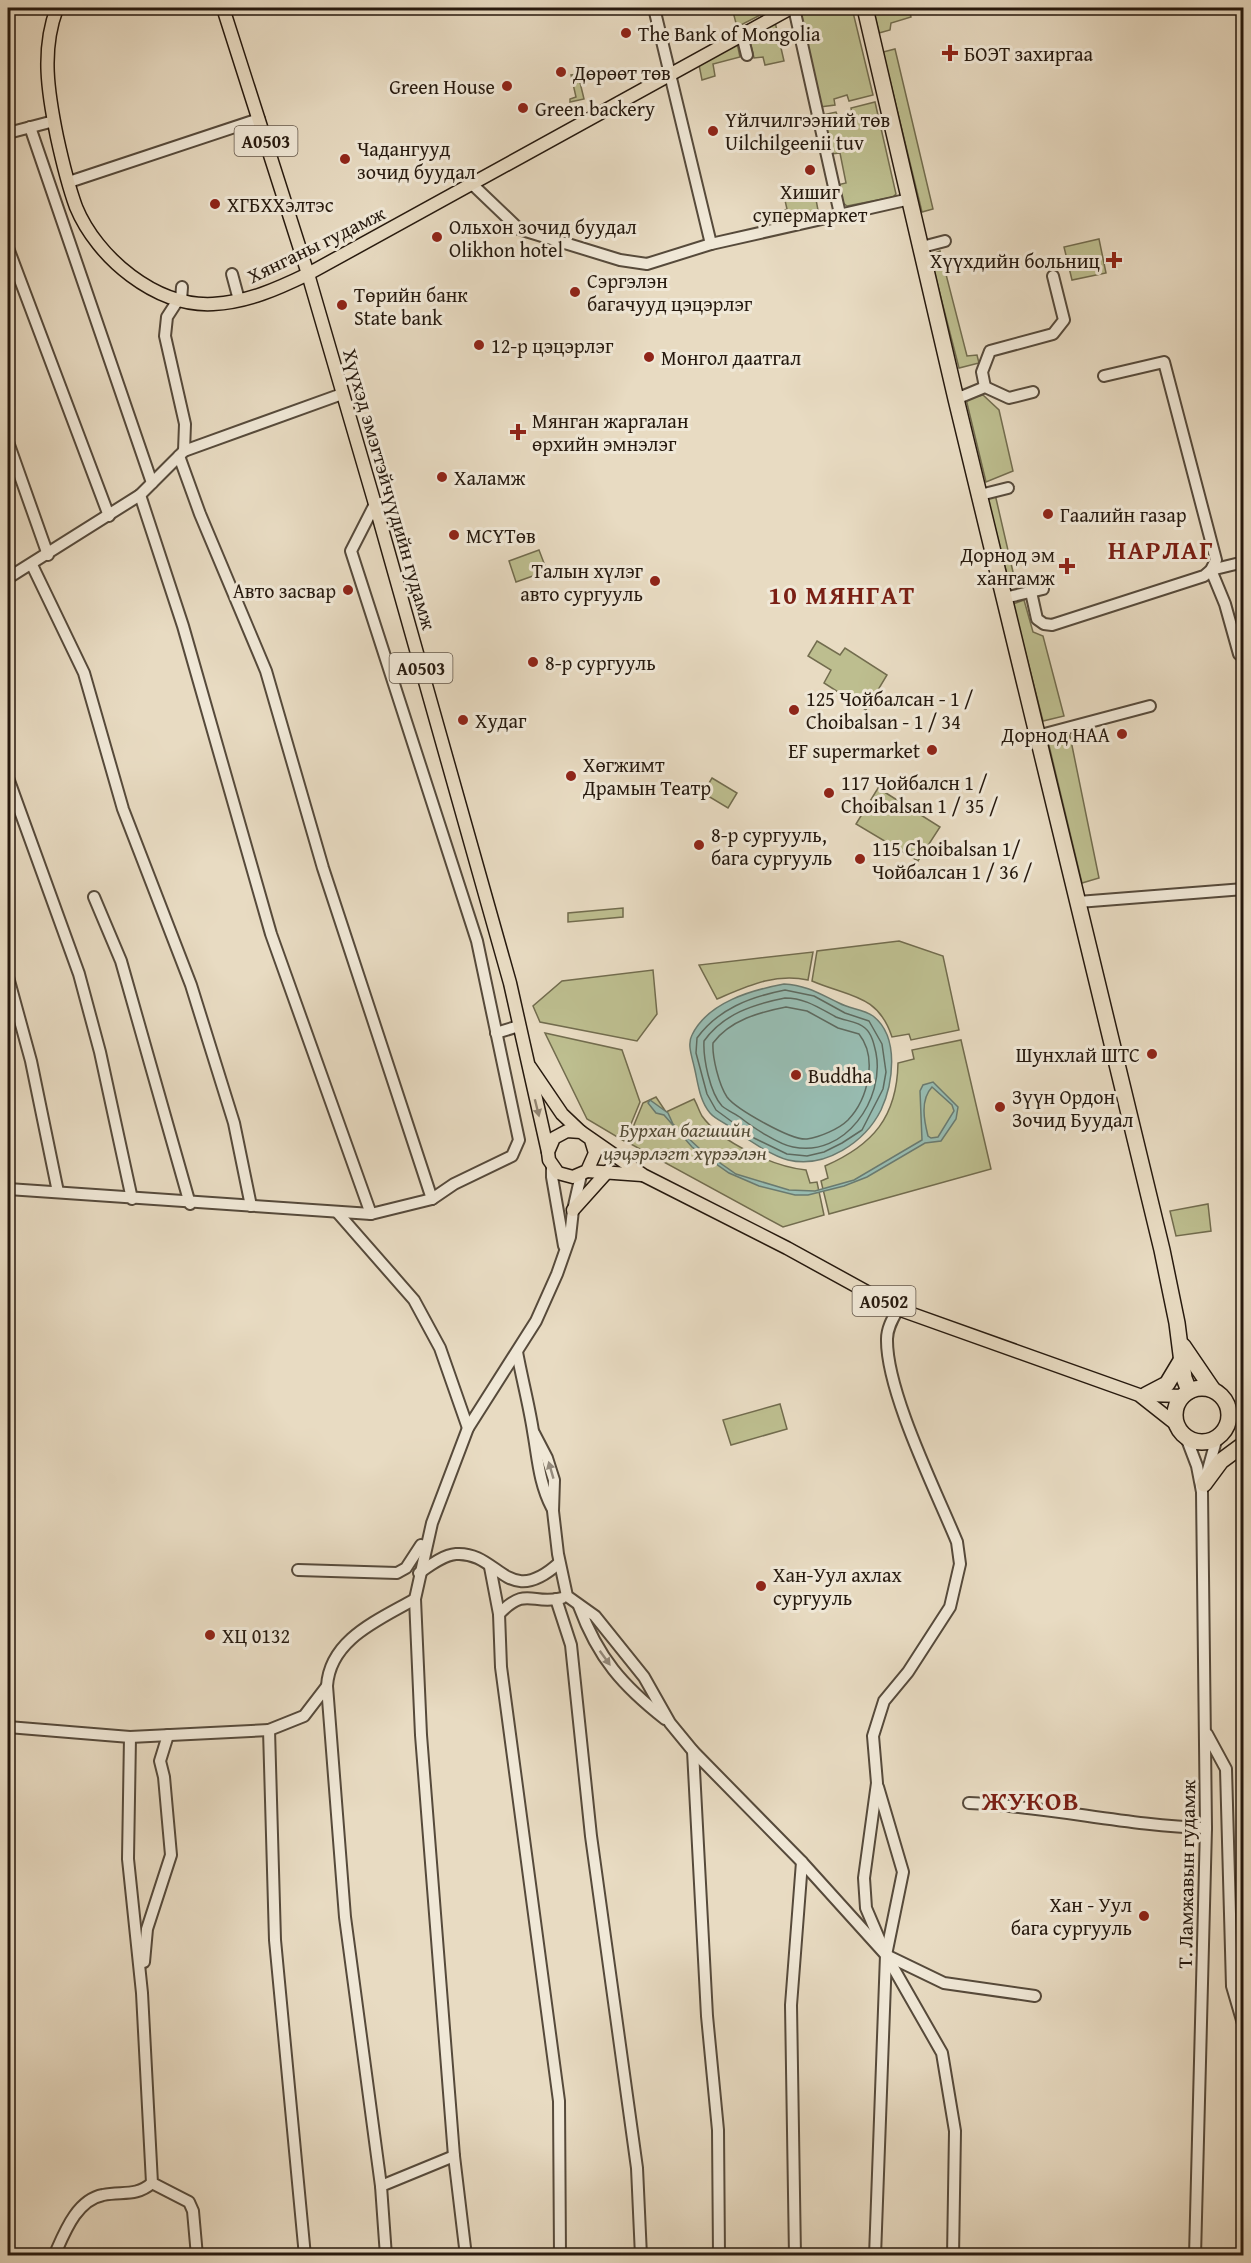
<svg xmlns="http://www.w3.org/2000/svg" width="1251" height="2263" viewBox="0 0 1251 2263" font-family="'Gentium Book Plus',serif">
<rect width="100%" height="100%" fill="#e8dbc2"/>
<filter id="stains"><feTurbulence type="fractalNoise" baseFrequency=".00333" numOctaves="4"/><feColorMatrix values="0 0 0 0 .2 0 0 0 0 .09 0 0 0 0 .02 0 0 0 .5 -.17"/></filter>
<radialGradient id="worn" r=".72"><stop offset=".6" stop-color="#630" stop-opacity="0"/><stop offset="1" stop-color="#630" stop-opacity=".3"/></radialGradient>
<g fill="#bdbe8f" stroke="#726c4e" stroke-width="1.5">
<path d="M736,8H774L737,27L732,8Z"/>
<path d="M832,8H852L873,95L849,101L847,95L834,99L835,105L820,107L801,14Z"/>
<path d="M873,8H909L911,17L891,23L890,30L879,33Z"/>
<path d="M775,22L784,61L765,65L763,57L754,58L749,37Z"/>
<path d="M737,43L740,57L713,64L715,76L702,80L699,65Z"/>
<path d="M895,49L933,209L922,212L883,52Z"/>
<path d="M578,74L584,99L570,102V99L576,97L571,75Z"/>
<path d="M875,102L896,194L893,197L847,206L842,202L837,185L846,183L840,153L831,154L822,115L836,112L838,117L852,114L851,108Z"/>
<path d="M814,189L818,210L815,214L790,219L785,210L787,209L784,196Z"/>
<path d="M1099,239L1106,273L1072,280L1064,247Z"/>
<path d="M940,251L967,356L977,355L979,363L959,368L930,255Z"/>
<path d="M983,395L999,410L1013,471L986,482L966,399Z"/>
<path d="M995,494L1016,585L1010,587L987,496Z"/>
<path d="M539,550L547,571L516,582L509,561Z"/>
<path d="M1024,600L1033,632L1043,636L1064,716L1043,721L1013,604Z"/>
<path d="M817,641L840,655L845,648L887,675L866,710L824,683L831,670L808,656Z"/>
<path d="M1069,731L1099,878L1082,883L1047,737Z"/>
<path d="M712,778L737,793L728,808L703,793Z"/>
<path d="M878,788L940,827L918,861L856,824Z"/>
<path d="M623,908V917L568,922V913Z"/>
<path d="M899,941L943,956L959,1030L911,1040L909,1034L892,1037C878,994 849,997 812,981L817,951Z"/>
<path d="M813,952L808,980C774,973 748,986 717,999L699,965Z"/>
<path d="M653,970L657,1014L637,1041L540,1022L533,1006L562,981Z"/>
<path d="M545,1033L622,1050L640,1102L624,1141L587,1119Z"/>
<path d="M961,1040L991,1169L829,1214L821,1181L828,1178L825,1166C873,1145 897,1117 898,1063L914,1059L912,1050Z"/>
<path d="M656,1097L666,1112L694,1099C697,1104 699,1111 702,1116C721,1143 775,1167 806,1170L810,1183L817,1182L824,1215L783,1227L627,1142L643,1103Z"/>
<path d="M1208,1204L1211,1231L1176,1236L1170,1211Z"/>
<path d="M780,1404L787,1429L731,1445L723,1420Z"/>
</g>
<g fill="#97bbb0" stroke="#6a7a6f" stroke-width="1.5" fill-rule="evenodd">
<path d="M784,984C806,985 820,994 839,1003C850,1009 863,1009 873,1016C900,1037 893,1084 881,1110C865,1142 825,1169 788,1160C772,1156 745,1138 733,1129C726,1123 716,1120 710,1113C699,1100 698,1082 694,1066C692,1057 687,1044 692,1035C708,1002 752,990 784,984Z"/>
<path d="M933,1082L958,1107L956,1119L941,1141L925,1143L867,1177L844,1186L808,1195H795L759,1186L729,1173L692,1147L664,1115L656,1113L648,1103L650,1100L668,1113L673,1124L700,1149L736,1174L789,1190L815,1191L854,1180L922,1140L920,1091L923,1085ZM932,1087L952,1105L954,1111L938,1137L931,1138L928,1136C924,1120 920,1100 932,1087Z"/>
</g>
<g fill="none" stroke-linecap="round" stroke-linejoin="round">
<g stroke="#5e6a5f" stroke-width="1.5">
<path d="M785,990L814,996L845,1013L869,1021L882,1044L886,1072L883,1089L862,1130L842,1143L824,1152L807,1156L787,1154L754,1138L716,1110L707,1094L696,1053L697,1038C718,1009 750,997 785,990Z"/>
<path d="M785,998C805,998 819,1008 836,1017C845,1021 858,1021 865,1028C872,1034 874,1044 876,1053C885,1099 845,1158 793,1147C780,1145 752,1127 741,1118C736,1114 728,1111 722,1106C710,1093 703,1058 704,1041C723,1014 754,1004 785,998Z"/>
<path d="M786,1007L807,1011L838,1028L859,1034C878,1058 868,1099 848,1120C839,1129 820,1137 807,1139C792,1141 736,1109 727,1097C719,1085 712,1057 713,1043C730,1020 760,1012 786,1007Z"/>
</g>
<defs>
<g id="minor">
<path d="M654,8L711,244"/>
<path d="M794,8L840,214"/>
<path d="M742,35L747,55"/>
<path d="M30,127L152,483"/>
<path d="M8,133L54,121"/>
<path d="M69,182L259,119"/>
<path d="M473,185L519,229L620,260L647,264L711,244L910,199"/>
<path d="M922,247L945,241"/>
<path d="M8,248L109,516"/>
<path d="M232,274L239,300"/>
<path d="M178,300L167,317L165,336L185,424L184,451"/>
<path d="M181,300L182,287"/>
<path d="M985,387L982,372L990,351L1053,334L1064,320L1053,276"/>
<path d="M956,399L985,387L1009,398L1033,392"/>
<path d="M8,442L48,555"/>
<path d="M179,456L200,514L266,671L323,868L432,1199"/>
<path d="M140,495L183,626L271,934L371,1214"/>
<path d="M980,495L1008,488"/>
<path d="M1244,562L1211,570L1225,604L1239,654L1244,658"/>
<path d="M32,565L84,673L123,809L191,985L234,1123L251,1206"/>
<path d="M8,578L140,495L184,451L342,394"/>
<path d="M1031,592L1037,619L1044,624L1052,625L1204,576L1211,570L1216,560L1164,362L1104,376"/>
<path d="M1004,598L1043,589"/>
<path d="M1037,736L1150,706"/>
<path d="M8,778L79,974L100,1052L132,1199"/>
<path d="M94,897L121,961L190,1204"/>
<path d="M1078,902L1244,889"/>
<path d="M8,977L31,1061L58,1192"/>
<path d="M496,1033L519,1026"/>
<path d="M552,1167V1177L564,1246"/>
<path d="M8,1189L371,1214L432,1199L454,1184L512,1156L519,1140L477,941L351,551L375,504"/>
<path d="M337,1212L414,1300L440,1348L468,1428"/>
<path d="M898,1309C893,1318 887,1328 887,1339C886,1391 936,1491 957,1542L960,1564L950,1607L908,1672L884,1701L873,1736L877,1783L864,1878L866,1908L886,1955L942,2053L955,2131L953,2256"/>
<path d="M517,1352C522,1379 529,1405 533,1431C538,1459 539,1483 552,1508"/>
<path d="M534,1433L547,1458L554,1480L553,1511L558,1554L567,1596L595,1616L644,1677L670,1723L693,1751L802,1862L886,1955L944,1983L1035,1996"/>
<path d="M1186,1437L1197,1466L1202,1492L1206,1828L1195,2256"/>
<path d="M1206,1477L1217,1437"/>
<path d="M490,1567L499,1614L501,1667L559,2101L560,2256"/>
<path d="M298,1570L397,1573L406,1568L421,1545"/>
<path d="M419,1573C429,1566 443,1555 456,1554C499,1551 507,1610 559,1563"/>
<path d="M556,1599L571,1645L591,1836L637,2168L641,2256"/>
<path d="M579,1606C598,1658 623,1686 665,1719"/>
<path d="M499,1614C527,1585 532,1606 562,1598"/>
<path d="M8,1727L130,1737L269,1730"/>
<path d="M1207,1734L1226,1769L1232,1986L1244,2027"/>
<path d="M130,1737L128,1859L142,1993L152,2183L189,2202L193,2211L197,2256"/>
<path d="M693,1751L707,2016L718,2130L719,2256"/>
<path d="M969,1803C1049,1806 1127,1826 1206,1828"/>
<path d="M144,1962L147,1929L171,1855L164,1777L160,1761L168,1735"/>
<path d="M381,2186L345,1917L327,1686C330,1639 379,1620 415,1599"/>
<path d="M54,2256C64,2234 76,2200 103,2195C122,2191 136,2197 152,2183"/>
<path d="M305,2256L275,1940L269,1730L304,1716L327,1686"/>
<path d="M386,2256L381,2186L454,2156"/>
<path d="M466,2256L454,2156L421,1735L415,1599L432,1523L468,1428L536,1321L557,1274L570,1237L573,1210L581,1175"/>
<path d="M795,2256L791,2005L802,1862"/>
<path d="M875,2256L886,1955L903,1872L878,1787"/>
</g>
<g id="major">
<path d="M57,8C41,50 48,93 57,137C62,160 68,185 76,207C97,258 156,307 213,304C248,302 277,289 308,274L791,8"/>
<path d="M223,8L308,274L375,504L510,983L548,1152"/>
<path d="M530,1067L562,1114L581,1132"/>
<path d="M591,1140L595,1153L587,1171L573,1177L558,1173L549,1160L548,1152L554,1138L567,1131L581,1132L643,1175L787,1248L898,1309L1139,1395L1177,1425"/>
<path d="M587,1171L642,1175"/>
<path d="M573,1210L608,1171"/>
<path d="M1145,1395L1183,1396"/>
</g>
<g id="highway">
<path d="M865,8L956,399L1162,1250L1177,1323L1184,1378L1189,1391"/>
<path d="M1183,1346L1213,1390"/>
<circle cx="1202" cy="1415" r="27"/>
<path d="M1146,1395L1167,1384L1182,1359"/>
<path d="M1204,1484L1221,1461L1244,1444"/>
</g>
</defs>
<use href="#minor" stroke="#564a3b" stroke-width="14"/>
<use href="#major" stroke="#26190e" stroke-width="15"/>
<use href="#highway" stroke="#26190e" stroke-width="18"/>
<use href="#minor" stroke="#f0e8d7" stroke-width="10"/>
<use href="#major" stroke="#e8dbc2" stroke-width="12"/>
<use href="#highway" stroke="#e8dbc2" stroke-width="15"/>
</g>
<defs><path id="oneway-solid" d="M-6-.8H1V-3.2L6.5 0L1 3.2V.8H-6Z" transform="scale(1.5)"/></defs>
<use fill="#918471" href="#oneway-solid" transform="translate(537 1108) rotate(76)"/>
<g fill="#958b7d">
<use href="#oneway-solid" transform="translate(551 1470) rotate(-106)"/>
<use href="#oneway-solid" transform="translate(605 1658) rotate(54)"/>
</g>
<g fill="#8f2418" stroke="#f0e8d7" stroke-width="2">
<circle cx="626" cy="33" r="6"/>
<path d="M947 44h6v6h6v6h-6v6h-6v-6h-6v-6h6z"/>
<circle cx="561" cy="72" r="6"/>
<circle cx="507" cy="86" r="6"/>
<circle cx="523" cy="108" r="6"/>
<circle cx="713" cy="131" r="6"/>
<circle cx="345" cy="159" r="6"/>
<circle cx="810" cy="170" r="6"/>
<circle cx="215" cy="204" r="6"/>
<circle cx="437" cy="237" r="6"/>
<path d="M1111 251h6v6h6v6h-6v6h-6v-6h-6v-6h6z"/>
<circle cx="575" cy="292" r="6"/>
<circle cx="342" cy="305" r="6"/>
<circle cx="479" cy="345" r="6"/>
<circle cx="649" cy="357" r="6"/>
<path d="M515 423h6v6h6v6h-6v6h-6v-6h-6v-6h6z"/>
<circle cx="442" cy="477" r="6"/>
<circle cx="1048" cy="514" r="6"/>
<circle cx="454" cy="535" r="6"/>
<path d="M1064 557h6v6h6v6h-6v6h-6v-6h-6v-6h6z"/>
<circle cx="655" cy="581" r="6"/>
<circle cx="348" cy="590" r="6"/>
<circle cx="533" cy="662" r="6"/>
<circle cx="794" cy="710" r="6"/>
<circle cx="463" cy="720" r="6"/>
<circle cx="1122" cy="734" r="6"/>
<circle cx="932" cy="750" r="6"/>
<circle cx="571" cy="776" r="6"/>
<circle cx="829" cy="793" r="6"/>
<circle cx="699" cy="845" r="6"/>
<circle cx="860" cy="859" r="6"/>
<circle cx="1152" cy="1054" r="6"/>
<circle cx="796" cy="1075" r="6"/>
<circle cx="1000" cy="1107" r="6"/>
<circle cx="761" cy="1586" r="6"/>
<circle cx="210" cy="1635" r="6"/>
<circle cx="1144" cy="1916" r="6"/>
</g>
<g text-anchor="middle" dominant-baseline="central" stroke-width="6" stroke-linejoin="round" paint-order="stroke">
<g fill="#f0e8d7" stroke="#63574a" stroke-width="1.5">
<rect x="234.5" y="126" width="63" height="30" rx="4.5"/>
<rect x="389.5" y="653" width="63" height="30" rx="4.5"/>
<rect x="852.5" y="1286" width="63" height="30" rx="4.5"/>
</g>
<g font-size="18" font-weight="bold" fill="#26190e">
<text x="266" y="141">A0503</text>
<text x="421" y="668">A0503</text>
<text x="884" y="1301">A0502</text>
</g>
<g font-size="20" fill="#26190e" stroke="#f0e8d7" text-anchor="start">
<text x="638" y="33">The Bank of Mongolia</text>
<text x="964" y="53">БОЭТ захиргаа</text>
<text x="573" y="72">Дөрөөт төв</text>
<text x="495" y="86" text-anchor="end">Green House</text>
<text x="535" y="108">Green backery</text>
<text x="725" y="119">Үйлчилгээний төв<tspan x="725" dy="23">Uilchilgeenii tuv</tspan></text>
<text x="357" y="148">Чадангууд<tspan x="357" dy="23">зочид буудал</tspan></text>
<text x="810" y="191" text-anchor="middle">Хишиг<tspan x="810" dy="23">супермаркет</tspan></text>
<text x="227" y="204">ХГБХХэлтэс</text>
<text x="449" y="226">Ольхон зочид буудал<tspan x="449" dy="23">Olikhon hotel</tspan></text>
<text x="1100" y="260" text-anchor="end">Хүүхдийн больниц</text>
<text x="587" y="280">Сэргэлэн<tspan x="587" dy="23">багачууд цэцэрлэг</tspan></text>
<text x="354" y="294">Төрийн банк<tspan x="354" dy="23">State bank</tspan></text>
<text x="491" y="345">12-р цэцэрлэг</text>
<text x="661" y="357">Монгол даатгал</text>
<text x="532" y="420">Мянган жаргалан<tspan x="532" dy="23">өрхийн эмнэлэг</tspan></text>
<text x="454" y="477">Халамж</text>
<text x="1060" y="514">Гаалийн газар</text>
<text x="466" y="535">МСҮТөв</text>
<text x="1055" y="554" text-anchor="end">Дорнод эм<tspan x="1055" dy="23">хангамж</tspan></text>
<text x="643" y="570" text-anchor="end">Талын хүлэг<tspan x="643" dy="23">авто сургууль</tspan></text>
<text x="336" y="590" text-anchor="end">Авто засвар</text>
<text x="545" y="662">8-р сургууль</text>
<text x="806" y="698">125 Чойбалсан - 1 /<tspan x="806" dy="23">Choibalsan - 1 / 34</tspan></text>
<text x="475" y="720">Худаг</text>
<text x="1110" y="734" text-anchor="end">Дорнод НАА</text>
<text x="920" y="750" text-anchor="end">EF supermarket</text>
<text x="583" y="764">Хөгжимт<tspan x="583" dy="23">Драмын Театр</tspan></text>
<text x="841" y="782">117 Чойбалсн 1 /<tspan x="841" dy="23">Choibalsan 1 / 35 /</tspan></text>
<text x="711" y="834">8-р сургууль,<tspan x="711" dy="23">бага сургууль</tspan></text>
<text x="872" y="848">115 Choibalsan 1/<tspan x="872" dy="23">Чойбалсан 1 / 36 /</tspan></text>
<text x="1140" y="1054" text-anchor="end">Шунхлай ШТС</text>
<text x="808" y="1075">Buddha</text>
<text x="1012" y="1096">Зүүн Ордон<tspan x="1012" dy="23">Зочид Буудал</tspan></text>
<text x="773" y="1574">Хан-Уул ахлах<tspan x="773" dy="23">сургууль</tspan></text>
<text x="222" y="1635">ХЦ 0132</text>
<text x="1132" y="1904" text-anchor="end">Хан - Уул<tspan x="1132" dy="23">бага сургууль</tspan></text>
</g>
<g font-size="20" fill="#26190e" stroke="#f0e8d7">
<text transform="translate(316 244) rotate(-26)">Хянганы гудамж</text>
<text transform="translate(390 489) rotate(74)">Хүүхэд эмэгтэйчүүдийн гудамж</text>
<text transform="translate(1186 1874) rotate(-89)">Т. Ламжавын гудамж</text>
</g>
<g font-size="20" font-style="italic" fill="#534b35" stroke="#f0e8d7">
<text x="685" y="1129">Бурхан багшийн<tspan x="685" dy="23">цэцэрлэгт хүрээлэн</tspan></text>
</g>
<g font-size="26" font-weight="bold" letter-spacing="1.5" fill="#7a1f14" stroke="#f0e8d7">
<text x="1161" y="549">НАРЛАГ</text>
<text x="842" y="594">10 МЯНГАТ</text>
<text x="1031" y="1800">ЖУКОВ</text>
</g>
</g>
<rect width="1251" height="2263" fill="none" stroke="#e8dbc2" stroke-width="30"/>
<rect x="9" y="9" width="1233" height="2245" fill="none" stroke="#26190e" stroke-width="3"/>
<rect x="15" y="15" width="1221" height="2233" fill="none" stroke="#26190e" stroke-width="1.5"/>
<rect width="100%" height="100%" filter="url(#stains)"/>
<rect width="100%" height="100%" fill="url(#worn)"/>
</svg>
